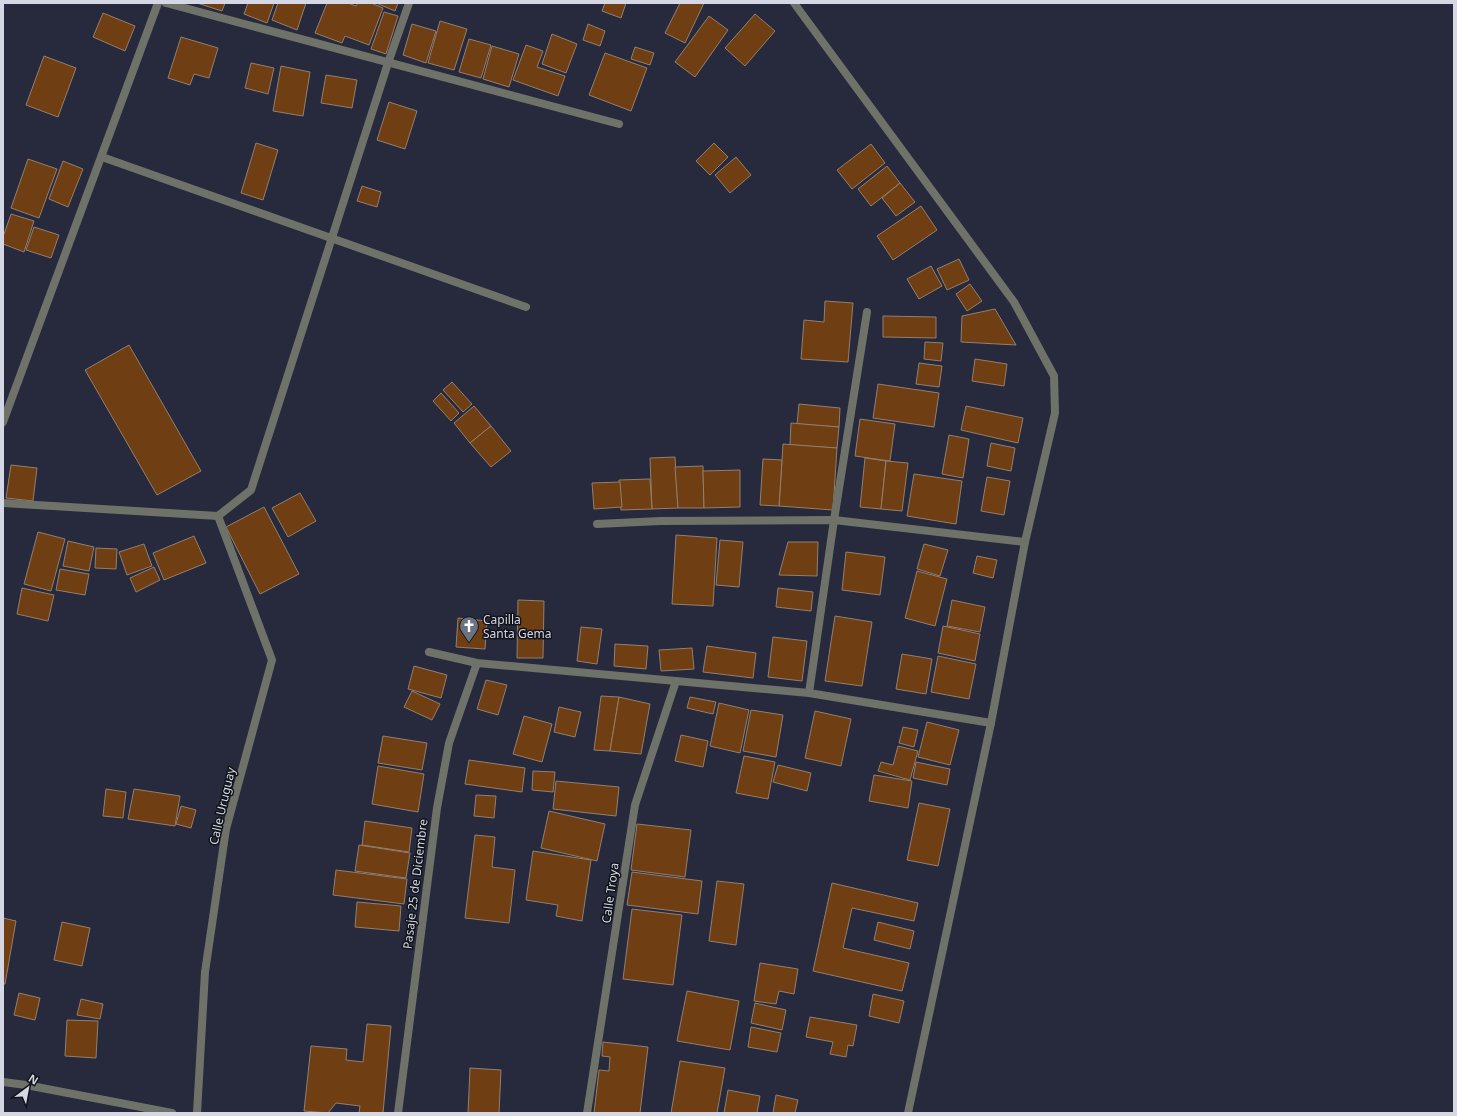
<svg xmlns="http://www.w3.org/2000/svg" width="1457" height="1116" viewBox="0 0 1457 1116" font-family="'Noto Sans',sans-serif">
<rect width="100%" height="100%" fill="#262a3c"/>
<g fill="#6f3f13" stroke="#937f6f">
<path d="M197,3H225L222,11Z"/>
<path d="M248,3H274L267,23L244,14Z"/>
<path d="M278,3H306L297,30L272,20Z"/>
<path d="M327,3H348L356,6L358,3H371L383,8L369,45L345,36L342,43L315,33Z"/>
<path d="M376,3H398L395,11Z"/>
<path d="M605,3H626L621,18L602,11Z"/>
<path d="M680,3H704L685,43L665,33Z"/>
<path d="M384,12L398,16L386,54L371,49Z"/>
<path d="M103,13L135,26L125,51L93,37Z"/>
<path d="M755,14L775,31L745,66L725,48Z"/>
<path d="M709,16L728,30L695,77L675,62Z"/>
<path d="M440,21L467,29L454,70L428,63Z"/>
<path d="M412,24L436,31L426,63L403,55Z"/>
<path d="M588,24L605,31L600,46L583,40Z"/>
<path d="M552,34L577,44L566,73L542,64Z"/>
<path d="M181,37L218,48L209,78L194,74L190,85L168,78Z"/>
<path d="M469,39L491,45L481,78L459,72Z"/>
<path d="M526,45L543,51L537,67L565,76L558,96L513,80Z"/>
<path d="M492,46L519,54L509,87L483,79Z"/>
<path d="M635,47L654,53L650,65L631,59Z"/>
<path d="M605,53L647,68L631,111L589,95Z"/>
<path d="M44,56L76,68L58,117L26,105Z"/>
<path d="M251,63L274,68L268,94L245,88Z"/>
<path d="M281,66L310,72L303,116L273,111Z"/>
<path d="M326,75L357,80L352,108L321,103Z"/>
<path d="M389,102L417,111L405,149L377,140Z"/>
<path d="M256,143L278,150L263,200L241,193Z"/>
<path d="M714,143L728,157L710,175L696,161Z"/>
<path d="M871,144L885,163L852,189L837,170Z"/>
<path d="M736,157L751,175L730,193L715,175Z"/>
<path d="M28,159L57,169L39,218L11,208Z"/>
<path d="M63,161L83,169L68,207L49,199Z"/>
<path d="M887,166L900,183L871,206L858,189Z"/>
<path d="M900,183L915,202L896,216L882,198Z"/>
<path d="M362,186L381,192L377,207L357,201Z"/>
<path d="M921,206L937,230L893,260L877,236Z"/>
<path d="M11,214L34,221L24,252L3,244V237Z"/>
<path d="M34,227L59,235L51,258L26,250Z"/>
<path d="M959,259L969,280L947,290L937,269Z"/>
<path d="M931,266L942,286L919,299L907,279Z"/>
<path d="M970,284L982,301L967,311L956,294Z"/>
<path d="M825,301L853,303L848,362L801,359L804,320L824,322Z"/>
<path d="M995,309L1016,345L961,342L962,316Z"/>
<path d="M883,316L936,317V338L883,337Z"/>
<path d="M925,342L943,343L941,361L924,359Z"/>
<path d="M129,345L201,471L157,495L85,370Z"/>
<path d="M975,359L1007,364L1004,386L972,381Z"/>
<path d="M919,363L942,366L939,387L916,384Z"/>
<path d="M452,382L472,404L463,412L443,390Z"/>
<path d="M878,384L939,393L934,427L873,418Z"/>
<path d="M441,393L459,413L451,421L433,401Z"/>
<path d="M799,404L840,408L839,427L797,424Z"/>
<path d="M474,406L491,426L470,443L454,423Z"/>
<path d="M966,406L1023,418L1018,443L961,430Z"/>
<path d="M860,419L895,424L890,461L855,456Z"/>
<path d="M791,423L839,427L837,448L790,445Z"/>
<path d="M491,426L511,451L491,467L470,443Z"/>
<path d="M949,435L969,439L963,478L942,474Z"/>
<path d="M991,443L1015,448L1011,471L987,466Z"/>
<path d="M783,444L837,448L833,510L779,506Z"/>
<path d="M675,457L678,508L652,509L650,458Z"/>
<path d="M865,458L886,461L881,509L860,507Z"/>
<path d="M763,459L782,460L779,506L760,505Z"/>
<path d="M886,461L908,463L902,511L881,509Z"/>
<path d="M11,465L37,468L33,501L6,498Z"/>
<path d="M703,466L704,508H678L675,467Z"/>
<path d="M740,470V507L704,508L703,471Z"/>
<path d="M914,474L962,481L956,524L907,516Z"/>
<path d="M987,477L1010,481L1004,515L981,511Z"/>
<path d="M650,479L652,509L621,510L619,480Z"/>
<path d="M620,482L622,507L594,509L592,483Z"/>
<path d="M300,493L316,521L288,537L272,508Z"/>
<path d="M264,507L299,574L260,594L226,527Z"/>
<path d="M38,532L65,539L51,591L24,584Z"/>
<path d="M676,535L717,538L713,606L672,604Z"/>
<path d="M194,536L206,563L164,580L153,553Z"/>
<path d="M720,540L743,542L739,587L716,585Z"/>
<path d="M68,541L94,547L89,571L63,566Z"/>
<path d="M788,542H818L817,576L779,575Z"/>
<path d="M144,544L152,566L127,575L119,552Z"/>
<path d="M924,544L948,550L940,576L917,569Z"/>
<path d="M96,548L117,549L116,569L95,568Z"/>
<path d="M846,552L885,557L880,595L842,590Z"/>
<path d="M977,556L997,560L993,578L973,573Z"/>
<path d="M154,567L160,580L136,592L130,578Z"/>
<path d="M60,569L89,574L85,595L56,590Z"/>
<path d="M917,571L947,579L935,626L905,618Z"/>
<path d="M22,588L54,595L48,621L17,614Z"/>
<path d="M778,588L813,592L811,611L776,607Z"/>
<path d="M518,600L544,601L543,658H517Z"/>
<path d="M952,600L985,607L980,632L947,626Z"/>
<path d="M835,616L872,622L862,686L825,681Z"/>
<path d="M458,618L487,621L485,649L456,647Z"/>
<path d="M943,626L980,634L975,661L938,653Z"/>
<path d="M581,627L602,629L597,664L577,661Z"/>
<path d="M773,637L807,641L802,681L768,677Z"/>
<path d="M615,644L648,646L646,669L614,666Z"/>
<path d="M707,646L756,653L753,678L703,672Z"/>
<path d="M692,648L694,669L661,671L659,650Z"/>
<path d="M902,654L932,659L926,694L896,689Z"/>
<path d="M938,656L976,664L969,699L931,692Z"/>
<path d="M414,666L447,675L441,698L408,689Z"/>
<path d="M486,680L507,685L498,715L477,709Z"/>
<path d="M412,691L440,704L432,720L404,707Z"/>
<path d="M601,696L619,697L610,751L594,750Z"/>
<path d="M619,697L650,704L641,754L610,751Z"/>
<path d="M690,697L716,702L713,714L687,708Z"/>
<path d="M719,703L749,710L740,753L710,746Z"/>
<path d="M559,707L581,712L575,737L554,732Z"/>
<path d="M751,710L783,715L776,757L743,751Z"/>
<path d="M815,711L851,719L841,766L805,758Z"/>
<path d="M524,716L552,724L542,762L513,754Z"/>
<path d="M927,722L959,730L950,765L918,757Z"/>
<path d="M903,727L918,730L914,747L899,743Z"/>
<path d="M681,735L708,741L703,767L675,761Z"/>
<path d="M383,736L427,743L422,770L378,763Z"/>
<path d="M898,746L918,751L910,780L878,771L881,762L893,765Z"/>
<path d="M744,756L775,762L768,799L736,793Z"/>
<path d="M469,760L525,768L522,792L465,784Z"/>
<path d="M916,762L950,769L947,785L913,778Z"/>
<path d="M778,765L811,773L807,791L773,782Z"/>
<path d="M378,766L424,774L418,812L372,804Z"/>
<path d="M533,771L555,772L553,792L532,790Z"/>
<path d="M874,775L912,781L908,808L869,801Z"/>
<path d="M556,781L619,787L616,816L553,809Z"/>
<path d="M106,789L126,792L123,818L103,816Z"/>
<path d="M134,789L180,796L175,826L128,819Z"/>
<path d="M476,795L496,796L494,818L474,816Z"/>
<path d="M919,803L950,809L938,866L907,860Z"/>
<path d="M181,806L196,810L191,828L176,824Z"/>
<path d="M549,811L605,824L597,861L541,848Z"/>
<path d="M365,821L412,828L409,852L362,845Z"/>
<path d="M637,824L691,830L685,877L631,870Z"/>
<path d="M475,835L495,837L492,867L515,870L509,923L465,918Z"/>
<path d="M359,845L410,853L406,878L355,871Z"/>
<path d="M533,851L591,860L582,921L556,916L558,905L526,900Z"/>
<path d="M336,870L407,879L404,904L333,895Z"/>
<path d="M632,872L702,881L698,914L627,905Z"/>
<path d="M717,881L744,884L736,945L709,941Z"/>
<path d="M832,883L918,903L914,921L852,908L843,948L909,963L902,991L813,971Z"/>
<path d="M357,902L401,906L399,931L355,927Z"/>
<path d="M632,909L682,915L673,985L623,979Z"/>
<path d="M3,918L16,921L5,984H3Z"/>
<path d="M62,922L90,928L82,966L54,960Z"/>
<path d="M878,922L914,931L910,949L874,940Z"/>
<path d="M760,963L798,969L794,994L779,991L776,1004L754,1001Z"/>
<path d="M687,991L739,1001L730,1050L677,1041Z"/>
<path d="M19,993L40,998L35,1020L14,1015Z"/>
<path d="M873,994L904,1001L899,1023L869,1016Z"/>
<path d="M81,999L103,1004L100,1019L77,1015Z"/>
<path d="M755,1003L786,1010L782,1030L751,1023Z"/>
<path d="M810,1017L857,1025L853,1046L848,1045L846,1057L830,1054L833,1042L806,1037Z"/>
<path d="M67,1020L98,1021L96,1058L65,1056Z"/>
<path d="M367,1024L391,1026L383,1113H359L360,1106L336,1103L328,1113L304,1111L311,1046L347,1049L346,1060L363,1062Z"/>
<path d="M751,1027L781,1033L777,1052L748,1047Z"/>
<path d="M603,1042L648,1047L640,1113H594L599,1070L609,1071L610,1057L602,1056Z"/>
<path d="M680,1061L725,1068L717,1113H671Z"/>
<path d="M470,1068L501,1070L499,1113H468Z"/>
<path d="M728,1090L760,1096L757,1113H724Z"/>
<path d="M776,1095L798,1100L795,1113H773Z"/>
</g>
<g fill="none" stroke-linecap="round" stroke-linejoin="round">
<g stroke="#6f7268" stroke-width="8">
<path d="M166,3L619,124"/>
<path d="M794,3L1014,302L1054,376L1055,413L1025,542L991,723L908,1113"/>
<path d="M102,157L526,307"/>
<path d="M3,422L158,3"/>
<path d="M3,503L218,516L251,490L388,63L409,3"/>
<path d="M597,524L660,521L834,520L1025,542"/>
<path d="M429,652L477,663L809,693L991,723"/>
<path d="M809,693L834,520L867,312"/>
<path d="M3,1082L26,1085L172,1113"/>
<path d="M197,1113L205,972L226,829L272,660L218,516"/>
<path d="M398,1113L437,808L449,743L477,663"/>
<path d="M587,1113L635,805L676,681"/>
</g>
</g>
<defs>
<symbol id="church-pin" viewBox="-11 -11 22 30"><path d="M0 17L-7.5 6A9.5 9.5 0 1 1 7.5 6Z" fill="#6b7280" stroke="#11131b"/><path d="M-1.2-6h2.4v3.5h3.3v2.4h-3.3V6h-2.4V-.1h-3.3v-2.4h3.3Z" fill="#fff"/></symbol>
</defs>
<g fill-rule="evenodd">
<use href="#church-pin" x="458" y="615" width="22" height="30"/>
</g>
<g text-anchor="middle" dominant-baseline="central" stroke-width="3" stroke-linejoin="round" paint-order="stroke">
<g font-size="12" fill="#d5d8e4" stroke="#11131b" text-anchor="start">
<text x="483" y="619">Capilla<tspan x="483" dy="14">Santa Gema</tspan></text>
</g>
<g font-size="12" fill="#d5d8e4" stroke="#11131b">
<text transform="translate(222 806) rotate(-77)">Calle Uruguay</text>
<text transform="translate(415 884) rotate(-83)">Pasaje 25 de Diciembre</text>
<text transform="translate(610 893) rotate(-82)">Calle Troya</text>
</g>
</g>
<rect width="1457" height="1116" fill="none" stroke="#d5d8e4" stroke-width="8"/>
<g transform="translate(28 1088) rotate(32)" stroke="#11131b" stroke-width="3" paint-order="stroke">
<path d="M0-3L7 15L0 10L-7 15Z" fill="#d5d8e4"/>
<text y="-6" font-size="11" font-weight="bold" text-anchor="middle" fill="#d5d8e4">N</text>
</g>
</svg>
